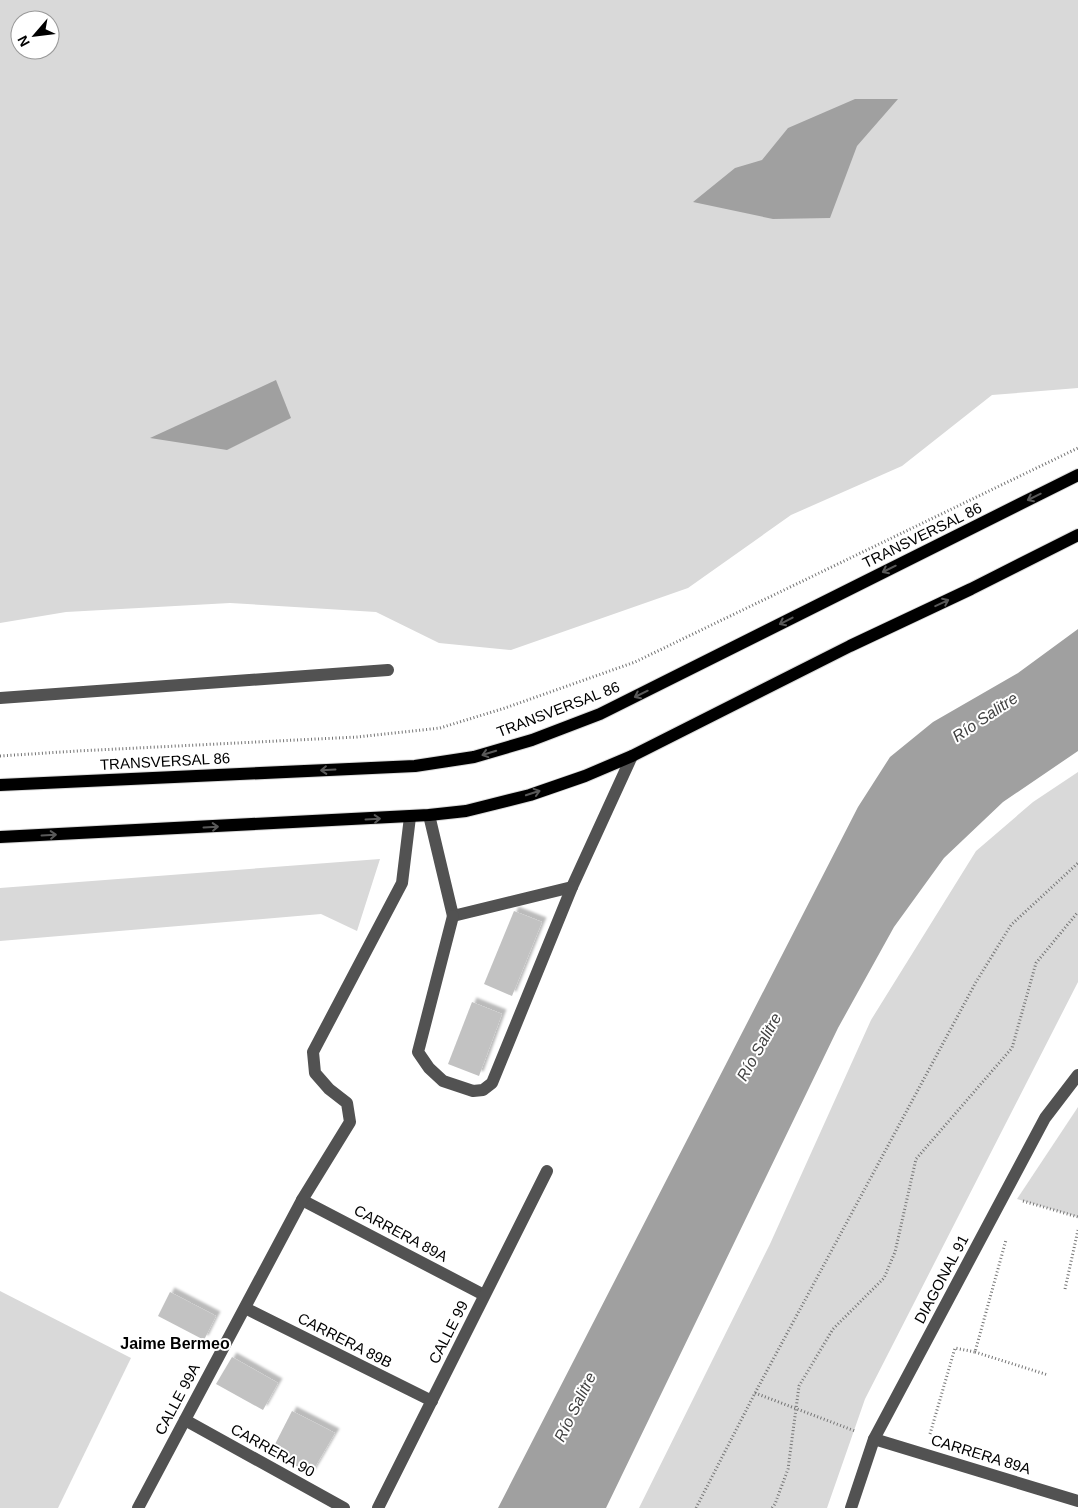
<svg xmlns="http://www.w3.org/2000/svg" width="1078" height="1508" viewBox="0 0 1078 1508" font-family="Arial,sans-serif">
<defs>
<filter id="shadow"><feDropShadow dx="4.5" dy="-4.5" stdDeviation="1" flood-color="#0004"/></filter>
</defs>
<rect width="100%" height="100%" fill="#fff"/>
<g fill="#d9d9d9" fill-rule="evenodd">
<path d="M0,0H1078V388L992,395L902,466L791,515L688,588L511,650L439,643L376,612L230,603L66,612L0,623ZM20,20H50V50H20Z"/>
<path d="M1078,772V982L865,1399L827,1508H639L770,1244L871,1020L976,851L1033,802Z"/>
<path d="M380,859L357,931L321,914L0,941V888Z"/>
<path d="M1078,1107V1217L1017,1199Z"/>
<path d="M0,1291L131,1358L58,1508H0Z"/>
</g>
<g fill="#a0a0a0">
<path d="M855,99H898L857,146L830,218L773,219L693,202L735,168L762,160L788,128Z"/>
<path d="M276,380L291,418L227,450L150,438Z"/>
<path d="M1078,629V751L1003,802L944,858L894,927L838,1028L606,1508H498L858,807L890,757L933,722L1018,673Z"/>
</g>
<g fill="#c2c2c2" filter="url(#shadow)">
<path d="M514,911L542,922L512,996L484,984Z"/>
<path d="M472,1002L502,1014L479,1076L448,1064Z"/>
<path d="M170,1292L216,1316L204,1340L158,1316Z"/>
<path d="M232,1357L278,1383L263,1410L216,1384Z"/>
<path d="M292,1411L335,1433L311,1474L271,1452Z"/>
</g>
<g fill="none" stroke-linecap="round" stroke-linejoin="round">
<defs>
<g id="major">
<path d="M0,785L415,766L474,757L532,740L600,714L1078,475"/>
<path d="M0,837L429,815L466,811L530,795L585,776L632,756L850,646L971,589L1078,535"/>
</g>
</defs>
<use href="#major" stroke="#dbdbdb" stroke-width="14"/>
<g stroke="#747474" stroke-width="3" stroke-dasharray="1 2.5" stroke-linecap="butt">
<path d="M0,756L77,751L357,737L440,728L505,708L635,662L1078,448"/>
<path d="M1023,1201L1078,1217"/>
<path d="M1065,1289L1078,1230"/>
<path d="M975,1352L1048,1375"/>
<path d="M755,1393L855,1431"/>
<path d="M930,1434L955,1348L975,1352L1006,1240"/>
<path d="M696,1508L755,1393L976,982L1011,925L1078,863"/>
<path d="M772,1508L775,1504L788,1469L799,1386L833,1329L884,1278L895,1252L916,1159L1012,1048L1036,963L1078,912"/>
</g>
<g stroke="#525252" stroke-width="12">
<path d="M0,698L388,670"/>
<path d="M429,815L453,916L572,887L632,756"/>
<path d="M453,916L418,1052L429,1068L443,1081L473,1091L483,1090L492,1083L572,887"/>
<path d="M302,1200L484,1295"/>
<path d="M245,1308L432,1401"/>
<path d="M185,1420L344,1508"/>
<path d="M874,1439L1078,1501"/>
<path d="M138,1508L302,1200L350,1122L347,1103L329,1089L315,1073L313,1052L402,883L410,817"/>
<path d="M378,1508L547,1171"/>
<path d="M851,1508L874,1439L1045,1118L1078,1075"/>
</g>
<use href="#major" stroke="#000" stroke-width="12"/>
</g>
<defs><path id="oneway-shaft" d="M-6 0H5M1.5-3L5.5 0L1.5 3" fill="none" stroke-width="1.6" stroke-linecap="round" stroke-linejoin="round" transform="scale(1.25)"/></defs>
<g stroke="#595959">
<use href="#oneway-shaft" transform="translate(1034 497) rotate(154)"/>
<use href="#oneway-shaft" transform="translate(889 569) rotate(154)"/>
<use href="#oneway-shaft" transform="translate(942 603) rotate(-25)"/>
<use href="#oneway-shaft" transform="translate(786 621) rotate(153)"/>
<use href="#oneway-shaft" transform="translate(641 694) rotate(154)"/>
<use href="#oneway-shaft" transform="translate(489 753) rotate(163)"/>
<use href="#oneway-shaft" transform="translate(328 770) rotate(177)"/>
<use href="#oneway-shaft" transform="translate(533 793) rotate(-18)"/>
<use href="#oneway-shaft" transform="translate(373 819) rotate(-3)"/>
<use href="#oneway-shaft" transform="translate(211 827) rotate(-3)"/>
<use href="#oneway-shaft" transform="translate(49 835) rotate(-3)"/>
</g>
<g text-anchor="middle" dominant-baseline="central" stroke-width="4" stroke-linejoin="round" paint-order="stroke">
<g font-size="15" fill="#000" stroke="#fff">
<text transform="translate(922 535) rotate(-26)">TRANSVERSAL 86</text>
<text transform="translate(558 709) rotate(-21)">TRANSVERSAL 86</text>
<text transform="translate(165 761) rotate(-3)">TRANSVERSAL 86</text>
<text transform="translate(401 1233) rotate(28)">CARRERA 89A</text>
<text transform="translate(941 1279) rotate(-62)">DIAGONAL 91</text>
<text transform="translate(448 1332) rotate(-63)">CALLE 99</text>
<text transform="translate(345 1340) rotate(27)">CARRERA 89B</text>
<text transform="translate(177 1399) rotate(-62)">CALLE 99A</text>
<text transform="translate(273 1450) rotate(29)">CARRERA 90</text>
<text transform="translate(981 1454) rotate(17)">CARRERA 89A</text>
</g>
<g font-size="16" font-style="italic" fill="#414141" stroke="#fff">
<text transform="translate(985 717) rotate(-34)">Río Salitre</text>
<text transform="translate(759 1047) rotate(-61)">Río Salitre</text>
<text transform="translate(575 1407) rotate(-64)">Río Salitre</text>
</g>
<g font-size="16" font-weight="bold" fill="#000" stroke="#fff">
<text x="175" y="1343">Jaime Bermeo</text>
</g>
</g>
<g transform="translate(35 35) rotate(242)"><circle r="24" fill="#ffffff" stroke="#999999"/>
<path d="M0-4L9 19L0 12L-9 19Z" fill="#000000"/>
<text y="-8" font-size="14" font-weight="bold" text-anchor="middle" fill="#000000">N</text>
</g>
</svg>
